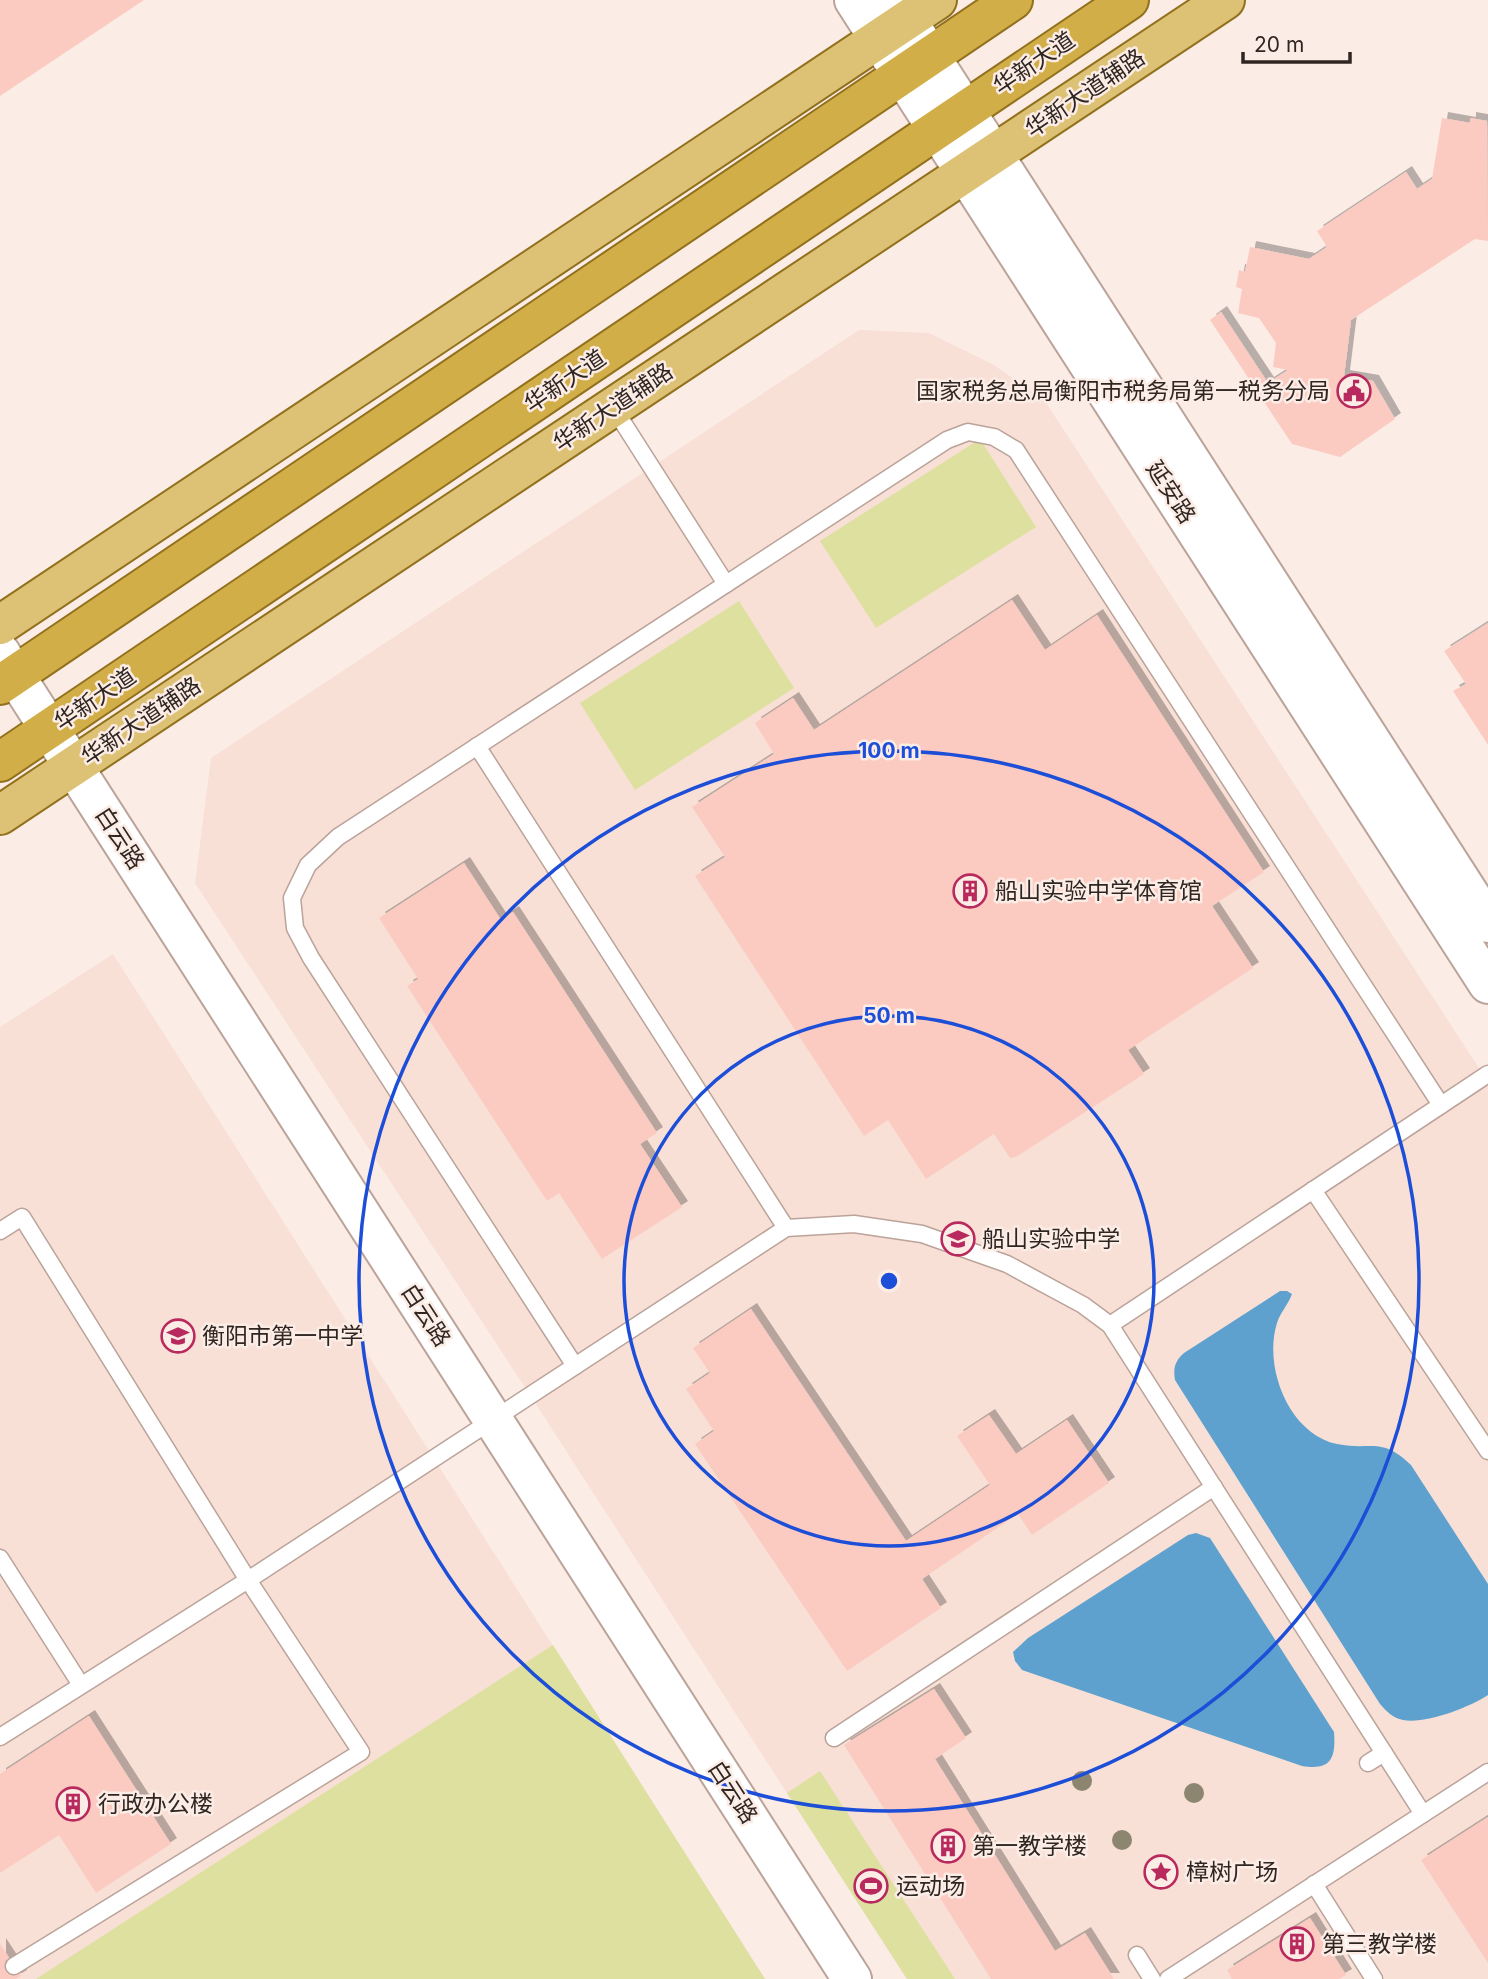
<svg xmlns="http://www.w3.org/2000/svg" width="1488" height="1979" viewBox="0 0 1488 1979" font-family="Inter,'Noto Sans SC',sans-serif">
<defs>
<filter id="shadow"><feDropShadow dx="6" dy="-6" stdDeviation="0" flood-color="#0004"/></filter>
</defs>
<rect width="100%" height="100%" fill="#fcece6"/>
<g fill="#f8e0d6">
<path d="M859,330L929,333L994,365L1045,401L1488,1082V1979H907L530,1395L195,883L211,758Z"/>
<path d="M113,954L765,1979H0V1027Z"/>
</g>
<g fill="#dde09f">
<path d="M980,439L1036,527L876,628L820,541Z"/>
<path d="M739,601L794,688L635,790L580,703Z"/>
<path d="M553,1645L765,1979H36Z"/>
<path d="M820,1771L955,1979H907L787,1793Z"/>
</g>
<g fill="#5ea1ce">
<path d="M1280,1291H1287L1292,1294C1288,1305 1280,1313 1277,1323C1263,1367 1289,1434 1337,1444C1371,1451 1381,1436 1411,1465L1488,1584V1695C1468,1708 1426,1724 1403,1720C1393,1718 1386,1711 1380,1704L1175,1380C1173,1368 1175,1361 1184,1353Z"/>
<path d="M1196,1533L1210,1538L1334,1732C1336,1758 1331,1771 1302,1766L1022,1670L1015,1661L1013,1652L1028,1638L1188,1535Z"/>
</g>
<g fill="#fbcbc1" filter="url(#shadow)">
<path d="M0,0H144L0,96Z"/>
<path d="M1442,118L1470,123V118L1487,121L1488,241L1475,239L1351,320L1344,376L1373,381L1395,419L1340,457L1292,444L1210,320L1221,312L1268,383L1288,370L1273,367L1276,343L1259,318L1238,313L1242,289L1236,287L1239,270L1245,272L1250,247L1309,259L1327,247L1317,231L1406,172L1417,189L1432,179Z"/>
<path d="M1012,600L1045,650L1097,615L1264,872L1212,906L1253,968L1128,1050L1144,1074L1016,1157L1010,1158L994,1134L926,1179L888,1120L864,1136L695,876L725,857L692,807L774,754L755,723L793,698L814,730Z"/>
<path d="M1488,623V745L1453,691L1466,684L1444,651Z"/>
<path d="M464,863L501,920L513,912L657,1133L640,1144L682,1207L602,1259L559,1193L547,1201L407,986L418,979L379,918Z"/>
<path d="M751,1309L906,1541L990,1485L957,1436L989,1415L1016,1454L1067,1420L1109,1483L1032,1535L1018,1514L922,1579L941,1608L847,1671L695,1444L714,1431L686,1389L710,1373L693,1348Z"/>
<path d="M934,1689L966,1738L935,1759L1055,1951L1085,1933L1114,1979H991L844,1745Z"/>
<path d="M89,1716L171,1844L96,1893L59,1835L0,1873V1774Z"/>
<path d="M1488,1817V1963L1421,1860Z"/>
<path d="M1310,1918L1346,1975L1339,1979H1232L1227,1970Z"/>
<path d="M0,1944L21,1976L16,1979H0Z"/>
</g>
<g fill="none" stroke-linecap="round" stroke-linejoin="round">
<defs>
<g id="service">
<path d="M613,407L726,584"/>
<path d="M477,746L786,1228"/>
<path d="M1313,1190L1488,1451"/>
<path d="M0,1231L22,1217L248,1580L786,1228L854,1224L922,1234L1007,1264L1083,1305L1110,1325L1423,1814"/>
<path d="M1110,1325L1488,1074"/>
<path d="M575,1366L311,958L295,928L292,898L308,865L338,837L947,440L968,432L994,437L1016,450L1441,1105"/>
<path d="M0,1558L81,1685"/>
<path d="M0,1737L248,1580L361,1752L14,1966"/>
<path d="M834,1738L1214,1487"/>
<path d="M1368,1763L1384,1753"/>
<path d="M1314,1884L1374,1979"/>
<path d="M1137,1955L1152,1979"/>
<path d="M1168,1979L1488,1772"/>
</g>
<path id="tertiary" d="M0,652L852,1979"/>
<g id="secondary">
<path d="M854,0L1488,984"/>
<path d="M894,0L1488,923"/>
</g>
<g id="primary">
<path d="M0,625L937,0"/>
<path d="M0,815L1225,0"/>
</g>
<g id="trunk">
<path d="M0,685L1013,0"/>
<path d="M0,762L1129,0"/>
</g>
</defs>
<use href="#service" stroke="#bba39a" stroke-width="19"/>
<use href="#tertiary" stroke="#bba39a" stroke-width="42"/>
<use href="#secondary" stroke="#bba39a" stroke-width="42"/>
<use href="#primary" stroke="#92711d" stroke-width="42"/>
<use href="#trunk" stroke="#92711d" stroke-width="42"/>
<use href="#service" stroke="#fff" stroke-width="16"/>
<use href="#tertiary" stroke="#fff" stroke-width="38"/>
<use href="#secondary" stroke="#fff" stroke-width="38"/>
<use href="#primary" stroke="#ddc276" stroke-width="38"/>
<use href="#trunk" stroke="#d2ae48" stroke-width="38"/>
</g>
<g fill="#8c8570">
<circle cx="1082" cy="1781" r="10"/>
<circle cx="1194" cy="1793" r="10"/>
<circle cx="1122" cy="1840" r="10"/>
</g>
<g fill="none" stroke="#1d4ed8" stroke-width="3.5">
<circle cx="889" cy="1281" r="265"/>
<circle cx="889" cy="1281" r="530"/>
</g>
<defs>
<symbol id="civic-ring" viewBox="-11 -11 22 22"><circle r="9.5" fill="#fcece6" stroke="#b82a5d" stroke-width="1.5"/><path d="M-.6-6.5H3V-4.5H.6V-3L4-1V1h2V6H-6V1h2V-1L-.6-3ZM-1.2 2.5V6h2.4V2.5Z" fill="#b82a5d"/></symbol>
<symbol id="building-ring" viewBox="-11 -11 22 22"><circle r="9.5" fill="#fcece6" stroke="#b82a5d" stroke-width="1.5"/><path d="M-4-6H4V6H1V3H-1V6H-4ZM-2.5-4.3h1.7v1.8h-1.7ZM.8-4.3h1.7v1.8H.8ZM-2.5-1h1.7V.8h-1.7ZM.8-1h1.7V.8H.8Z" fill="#b82a5d"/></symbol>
<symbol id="school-ring" viewBox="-11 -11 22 22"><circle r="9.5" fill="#fcece6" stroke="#b82a5d" stroke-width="1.5"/><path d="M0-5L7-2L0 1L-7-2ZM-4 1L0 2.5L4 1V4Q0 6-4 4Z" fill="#b82a5d"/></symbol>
<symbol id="sight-ring" viewBox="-11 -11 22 22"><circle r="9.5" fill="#fcece6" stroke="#b82a5d" stroke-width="1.5"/><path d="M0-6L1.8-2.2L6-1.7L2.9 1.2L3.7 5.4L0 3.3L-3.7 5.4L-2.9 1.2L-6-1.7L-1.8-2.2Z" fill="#b82a5d"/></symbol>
<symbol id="stadium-ring" viewBox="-11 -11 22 22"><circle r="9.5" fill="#fcece6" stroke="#b82a5d" stroke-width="1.5"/><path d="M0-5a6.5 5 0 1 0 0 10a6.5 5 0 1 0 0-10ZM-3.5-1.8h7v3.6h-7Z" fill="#b82a5d"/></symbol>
</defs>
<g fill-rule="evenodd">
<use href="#civic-ring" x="1335" y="372" width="38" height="38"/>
<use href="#building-ring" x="951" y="872" width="38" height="38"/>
<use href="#school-ring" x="939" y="1220" width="38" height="38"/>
<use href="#school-ring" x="159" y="1317" width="38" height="38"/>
<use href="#building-ring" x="54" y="1785" width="38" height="38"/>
<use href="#building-ring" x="929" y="1827" width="38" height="38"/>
<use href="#sight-ring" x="1142" y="1853" width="38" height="38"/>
<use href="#stadium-ring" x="852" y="1867" width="38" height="38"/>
<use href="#building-ring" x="1278" y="1925" width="38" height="38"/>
</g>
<g text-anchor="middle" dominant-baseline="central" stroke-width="5" stroke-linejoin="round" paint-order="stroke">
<g font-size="23" fill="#2f2622" stroke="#fcece6">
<text transform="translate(1034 63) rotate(-34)">华新大道</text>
<text transform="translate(1085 93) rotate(-34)">华新大道辅路</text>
<text transform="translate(565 381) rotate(-34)">华新大道</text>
<text transform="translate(613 407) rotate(-34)">华新大道辅路</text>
<text transform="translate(1171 492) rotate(57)">延安路</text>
<text transform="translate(95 699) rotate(-34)">华新大道</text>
<text transform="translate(141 721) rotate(-34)">华新大道辅路</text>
<text transform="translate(120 838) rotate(57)">白云路</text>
<text transform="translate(426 1315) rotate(57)">白云路</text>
<text transform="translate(733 1792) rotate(57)">白云路</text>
</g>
<g font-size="23" fill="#2f2622" stroke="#fcece6" text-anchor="start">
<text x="1330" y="391" text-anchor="end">国家税务总局衡阳市税务局第一税务分局</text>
<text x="995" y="891">船山实验中学体育馆</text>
<text x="982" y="1239">船山实验中学</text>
<text x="202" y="1336">衡阳市第一中学</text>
<text x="98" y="1804">行政办公楼</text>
<text x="972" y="1846">第一教学楼</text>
<text x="1186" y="1872">樟树广场</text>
<text x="896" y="1886">运动场</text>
<text x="1322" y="1944">第三教学楼</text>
</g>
</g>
<circle cx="889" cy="1281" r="10" fill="#1d4ed8" stroke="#fcece6" stroke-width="3.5"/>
<g font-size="21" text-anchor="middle" font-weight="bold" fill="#1d4ed8" stroke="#fcece6" stroke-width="5" stroke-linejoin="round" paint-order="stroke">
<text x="889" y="758">100 m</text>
<text x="889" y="1023">50 m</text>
</g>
<path d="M1243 52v10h107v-10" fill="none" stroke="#2f2622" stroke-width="3.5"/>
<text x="1254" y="52" font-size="21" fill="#2f2622" stroke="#fcece6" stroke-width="5" paint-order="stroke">20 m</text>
</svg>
